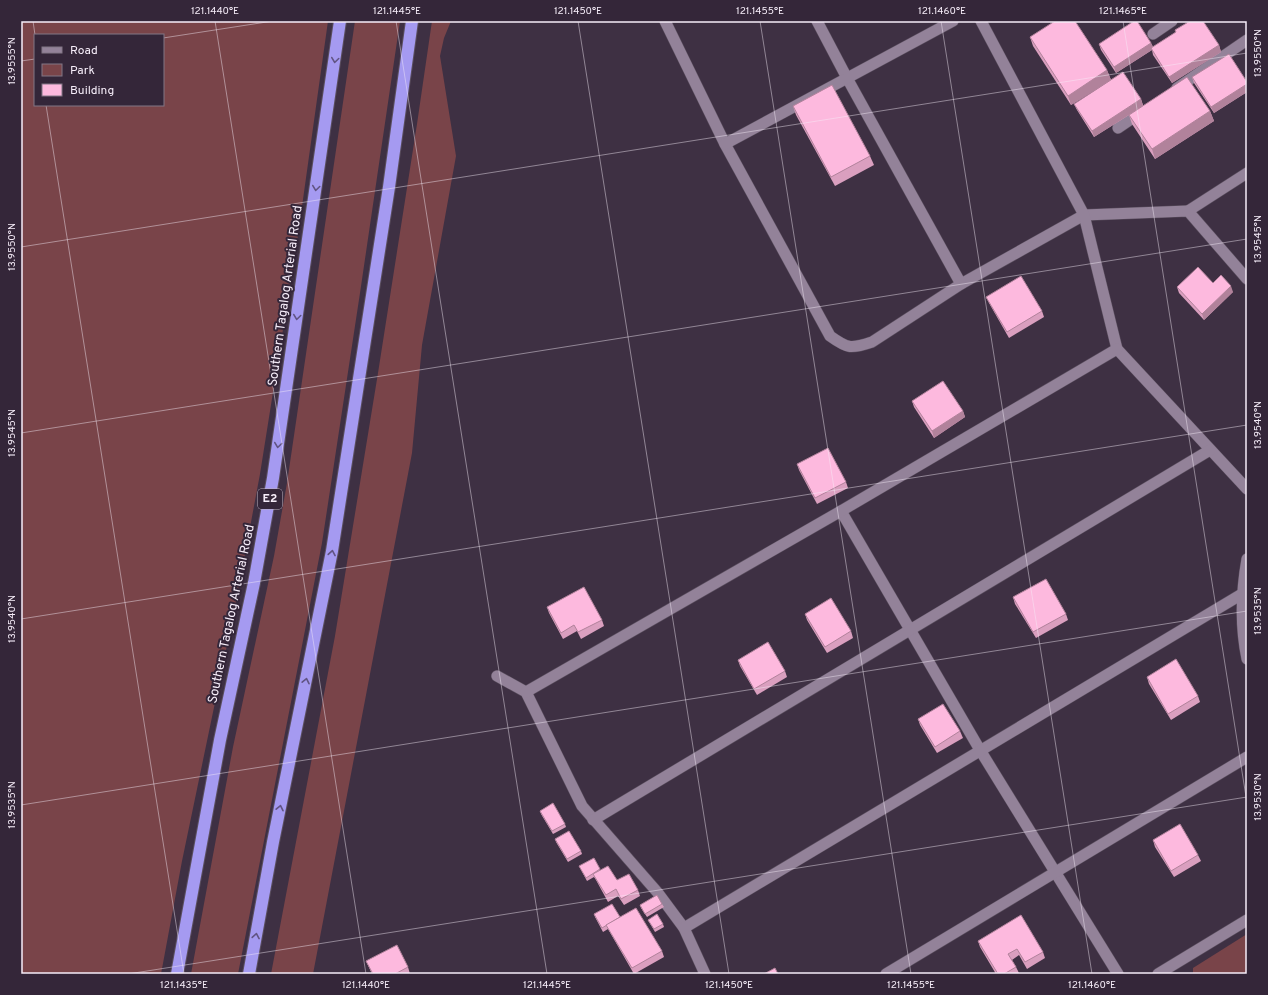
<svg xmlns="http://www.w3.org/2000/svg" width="1268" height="995" viewBox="0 0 1268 995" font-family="Overpass,sans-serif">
<rect width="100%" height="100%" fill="#3e3043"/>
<g fill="#794449" fill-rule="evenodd">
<path d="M21,21H328L298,235L260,474L237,597L182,861L161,974H21ZM35,35H163V105H35Z"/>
<path d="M355,21H400L360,293L322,543L238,974H191L233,747L274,556L287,483Z"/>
<path d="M432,21H451L444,38L440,56L456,156L422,345L412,453L313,974H271L335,636L378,373L417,124Z"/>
<path d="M1247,934V974H1193V968Z"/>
</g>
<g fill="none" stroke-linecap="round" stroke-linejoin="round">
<defs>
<g id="minor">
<path d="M665,21L725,144L830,336C848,349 851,349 872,342L961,284L1084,215L1188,211L1247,279"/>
<path d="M817,21L847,78L961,284"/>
<path d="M981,21L1084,215L1117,349L1247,489"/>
<path d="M1153,34L1172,21"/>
<path d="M1177,88L1247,40"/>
<path d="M1118,128L1143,111"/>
<path d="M725,144L953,21"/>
<path d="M1188,211L1247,173"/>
<path d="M841,511L980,750L1118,974"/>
<path d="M1247,559C1241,593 1240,625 1247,659"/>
<path d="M497,676L526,692L582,806L658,893L684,928L705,974"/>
<path d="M526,692L841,511L1117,349"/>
<path d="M593,820L1210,450"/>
<path d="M684,928L1247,591"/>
<path d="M886,974L1247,757"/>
<path d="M1158,974L1247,920"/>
</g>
<g id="motorway">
<path d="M177,974L220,740L254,583L273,478L340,21"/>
<path d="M249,974L273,842L332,551L389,187L412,21"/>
</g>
</defs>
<use href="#minor" stroke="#5b4f5f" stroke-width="12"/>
<use href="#motorway" stroke="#5b4f5f" stroke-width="14"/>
<use href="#minor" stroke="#938299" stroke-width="11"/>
<use href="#motorway" stroke="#a59af1" stroke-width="12"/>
</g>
<g fill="#da9fbf">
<path d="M1175,30L1219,45L1221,52L1172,83L1153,55L1152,50L1116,73L1101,50L1099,44L1151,43L1153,47L1176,32Z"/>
<path d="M1030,37L1107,70L1111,80L1071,105L1033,46Z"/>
<path d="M1192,77L1247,82V92L1214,113L1194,83Z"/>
<path d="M1141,99L1143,105L1210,111L1214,121L1155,159L1132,124L1129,115L1094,137L1077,110L1074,104Z"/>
<path d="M793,106L870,156L874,165L835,186L796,115Z"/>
<path d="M1213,283L1233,292L1204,320L1179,293L1177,287Z"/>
<path d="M986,297L1042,311L1044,317L1009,338L989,303Z"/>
<path d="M912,401L963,411L965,417L934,438L914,407Z"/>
<path d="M797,464L846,482L848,488L817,504L799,470Z"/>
<path d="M1013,597L1066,614L1068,620L1036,638L1015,604Z"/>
<path d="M547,607L602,620L604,626L581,639L577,631L563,639L549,613Z"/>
<path d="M805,614L851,631L853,638L827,653L807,620Z"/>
<path d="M738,660L785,671L787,677L757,695L740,666Z"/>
<path d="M1147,677L1198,696L1200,702L1171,720L1149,684Z"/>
<path d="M918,719L960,731L963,738L937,753L920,725Z"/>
<path d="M540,811L565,824L566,827L553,834L541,814Z"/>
<path d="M555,839L581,851L582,854L568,862L556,842Z"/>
<path d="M1153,840L1198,855L1201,861L1174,877L1155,847Z"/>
<path d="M579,866L600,870L617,880L638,890L640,896L624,905L618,896L608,902L596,880L594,877L587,881Z"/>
<path d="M662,904L664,907L647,917L641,908L640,905Z"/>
<path d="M594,914L620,917L662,951L664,957L634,974L608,929L603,932L595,917Z"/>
<path d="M648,920L663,924L664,927L655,932Z"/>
<path d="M978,941L1043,952L1045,958L1027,969L1019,955L1012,960L1016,967L1019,973L1017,974H996L980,947Z"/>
<path d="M366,961L408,967L410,974H372Z"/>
</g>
<g fill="#b1829b">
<path d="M1151,43L1154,49L1151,48L1152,50L1116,73L1114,67Z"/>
<path d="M1219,45L1221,52L1172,83L1169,77Z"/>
<path d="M1107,70L1111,80L1071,105L1068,96Z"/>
<path d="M1247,84V92L1214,113L1211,107Z"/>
<path d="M1141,99L1143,106L1094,137L1092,131Z"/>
<path d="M1210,111L1214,121L1155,159L1152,149Z"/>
<path d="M1231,286L1233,292L1204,320L1202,314Z"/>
<path d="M963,411L965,417L934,438L932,431Z"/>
</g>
<g fill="#fdb9de" stroke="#b1829b">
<path d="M1055,21H1075L1107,70L1068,96L1030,37Z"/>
<path d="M1134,21H1137L1151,43L1114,67L1099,44Z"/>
<path d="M1190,21H1203L1219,45L1169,77L1151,48L1176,32L1175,30Z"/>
<path d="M1229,54L1247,82V84L1211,107L1192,77Z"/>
<path d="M1123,72L1141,99L1092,131L1074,104Z"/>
<path d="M1187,77L1210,111L1152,149L1129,115Z"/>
<path d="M832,85L870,156L831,177L793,106Z"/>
<path d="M1198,267L1213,283L1221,275L1231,286L1202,314L1177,287Z"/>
<path d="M1021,276L1042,311L1007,332L986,297Z"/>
<path d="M943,381L963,411L932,431L912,401Z"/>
<path d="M828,448L846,482L815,498L797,464Z"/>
<path d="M1046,579L1066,614L1033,632L1013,597Z"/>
<path d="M584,587L602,620L578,632L574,625L561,633L547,607Z"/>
<path d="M831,598L851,631L825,647L805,614Z"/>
<path d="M768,642L785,671L754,689L738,660Z"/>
<path d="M1176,659L1198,696L1168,714L1147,677Z"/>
<path d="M943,704L960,731L935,747L918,719Z"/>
<path d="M553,803L565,824L552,831L540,811Z"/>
<path d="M1180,824L1198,855L1171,871L1153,840Z"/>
<path d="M569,831L581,851L567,859L555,839Z"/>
<path d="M594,858L600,869L586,878L579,866Z"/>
<path d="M608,866L617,880L629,874L638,890L621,899L616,889L606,895L593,874Z"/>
<path d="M657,895L662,904L645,914L640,905Z"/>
<path d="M612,904L620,917L602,928L594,914Z"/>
<path d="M636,908L662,951L632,968L606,925Z"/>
<path d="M657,914L663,924L654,929L648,920Z"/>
<path d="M1021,915L1043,952L1025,962L1017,949L1008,954L1016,967L1004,974H998L978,941Z"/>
<path d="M397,945L408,967L395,974H373L366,961Z"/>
<path d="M775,968L778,974H764Z"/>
</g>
<defs><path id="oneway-chevron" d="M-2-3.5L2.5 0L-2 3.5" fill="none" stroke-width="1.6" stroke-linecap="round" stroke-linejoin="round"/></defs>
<g stroke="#615483">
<use href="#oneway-chevron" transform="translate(335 60) rotate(98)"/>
<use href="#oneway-chevron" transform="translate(316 188) rotate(98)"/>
<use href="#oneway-chevron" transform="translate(297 317) rotate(98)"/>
<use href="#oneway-chevron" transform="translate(278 445) rotate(98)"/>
<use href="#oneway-chevron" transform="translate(332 553) rotate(-80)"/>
<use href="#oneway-chevron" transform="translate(306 681) rotate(-78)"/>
<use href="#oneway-chevron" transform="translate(280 808) rotate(-78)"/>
<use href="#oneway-chevron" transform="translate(256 936) rotate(-80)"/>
</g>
<path fill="none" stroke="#f6edf9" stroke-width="1" stroke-opacity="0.45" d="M33,21L35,35M215,21L366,974M396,21L547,974M578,21L729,974M760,21L911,974M941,21L1092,974M1123,21L1247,803M163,38L273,21M21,61L35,59M46,105L184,974M21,247L1247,53M21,433L1247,239M21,619L1247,425M21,805L1247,611M128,974L1247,797"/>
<g text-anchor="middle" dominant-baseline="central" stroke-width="4" stroke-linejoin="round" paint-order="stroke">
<rect fill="#342639" stroke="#bcb1bf" stroke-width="1" x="258" y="489" width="24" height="20" rx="3"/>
<g font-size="12" font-weight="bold" fill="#f6edf9">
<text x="270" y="499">E2</text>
</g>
<g font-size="13" fill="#f6edf9" stroke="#342639">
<text transform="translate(286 296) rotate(-82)">Southern Tagalog Arterial Road</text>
<text transform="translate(232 614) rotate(-78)">Southern Tagalog Arterial Road</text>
</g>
</g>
<rect width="1268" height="995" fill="none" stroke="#342639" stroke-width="44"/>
<rect x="34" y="34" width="130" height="72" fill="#342639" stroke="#827686"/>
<rect x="42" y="47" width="20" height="6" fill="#938299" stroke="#827686"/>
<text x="70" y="54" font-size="12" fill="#f6edf9">Road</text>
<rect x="42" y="64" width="20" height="12" fill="#794449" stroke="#827686"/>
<text x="70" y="74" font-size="12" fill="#f6edf9">Park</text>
<rect x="42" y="84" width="20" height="12" fill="#fdb9de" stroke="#827686"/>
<text x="70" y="94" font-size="12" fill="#f6edf9">Building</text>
<rect x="22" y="22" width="1224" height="951" fill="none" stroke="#f6edf9" stroke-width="1.5"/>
<g font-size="10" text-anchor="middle" fill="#f6edf9">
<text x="215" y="14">121.1440°E</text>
<text x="397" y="14">121.1445°E</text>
<text x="578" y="14">121.1450°E</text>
<text x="760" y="14">121.1455°E</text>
<text x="942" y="14">121.1460°E</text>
<text x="1123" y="14">121.1465°E</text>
<text transform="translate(1257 53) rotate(-90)" y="4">13.9550°N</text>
<text transform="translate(11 61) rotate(-90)" y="4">13.9555°N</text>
<text transform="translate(1257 239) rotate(-90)" y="4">13.9545°N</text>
<text transform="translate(11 247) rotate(-90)" y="4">13.9550°N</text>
<text transform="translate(1257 425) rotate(-90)" y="4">13.9540°N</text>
<text transform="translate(11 433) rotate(-90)" y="4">13.9545°N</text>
<text transform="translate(1257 611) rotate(-90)" y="4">13.9535°N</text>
<text transform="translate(11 619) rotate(-90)" y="4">13.9540°N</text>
<text transform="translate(1257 797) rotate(-90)" y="4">13.9530°N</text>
<text transform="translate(11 805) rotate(-90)" y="4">13.9535°N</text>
<text x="184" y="988">121.1435°E</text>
<text x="366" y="988">121.1440°E</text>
<text x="547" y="988">121.1445°E</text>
<text x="729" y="988">121.1450°E</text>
<text x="911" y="988">121.1455°E</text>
<text x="1092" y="988">121.1460°E</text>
</g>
</svg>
